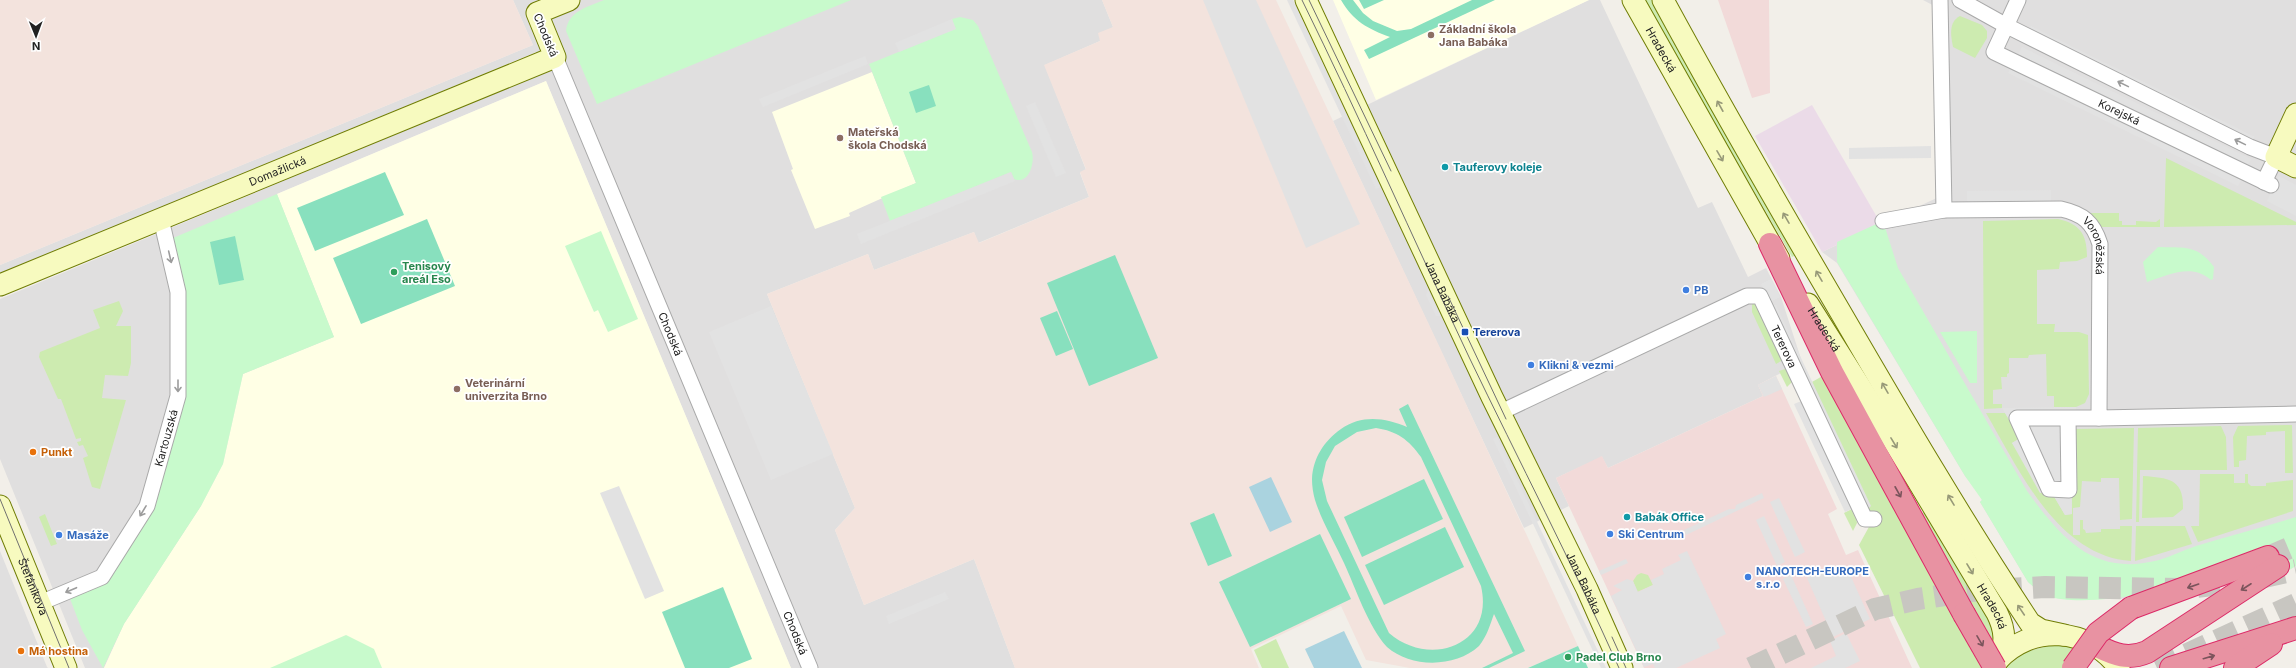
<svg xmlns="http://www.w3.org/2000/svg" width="2296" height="668" viewBox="0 0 2296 668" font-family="Inter,sans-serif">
<rect width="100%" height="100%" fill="#f2efe9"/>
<g fill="#e0dfdf">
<path d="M513,0H1102L1113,27L1100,41L1045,65L1086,170L1080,173L1089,197L978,243L974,232L874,270L868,254L767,294L855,508L835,530L864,605L974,559L1015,668H791L546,81L277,194L334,337L243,374L201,506L124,624L104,668H85L0,459V299L543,73L536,52L0,275V265L533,45Z"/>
<path d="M1589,0H1600L1698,208L1712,202L1748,277L1766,268L1781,297L1802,362L1758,385L1763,396L1608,468L1602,457L1556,478L1569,506L1524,528L1333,121Z"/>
<path d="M1923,0H2296V566L2263,552L2121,599H2064L2049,597L2039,591L2028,582L1980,502L1982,500L1979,493L1965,476L1837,263L1822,252L1943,195L1940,9Z"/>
<path d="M0,551L47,667L48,668H0Z"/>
</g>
<g fill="#f2dad9">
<path d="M1718,0H1769L1770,93L1752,98Z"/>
<path d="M1776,376L1837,509L1828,514L1846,555L1858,550L1912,668H1644L1556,478L1602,456L1608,468L1763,396L1758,385Z"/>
</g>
<path fill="#ebdbe8" d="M1812,105L1881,224L1822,252L1755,136Z"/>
<g fill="#ffffe5">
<path d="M1333,0H1589L1376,100Z"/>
<path d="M872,72L916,183L849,213L850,216L815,229L791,170L793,169L772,112Z"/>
<path d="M546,81L791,668H104L124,624L201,506L223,464L243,374L334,337L277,194Z"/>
</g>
<g fill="#f3e3dd">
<path d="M0,0H513L533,45L0,265Z"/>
<path d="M1102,0H1276L1441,350L1578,646L1528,668H1410L1366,660L1341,606L1251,649L1259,668H1015L974,559L864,605L835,530L855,508L767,294L868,254L874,270L974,232L979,243L1089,197L1080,172L1086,169L1044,65L1100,41L1098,33L1113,27Z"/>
</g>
<g fill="#cdebb0">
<path d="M1644,0H1652L1798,254L1792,257Z"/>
<path d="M1960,16L1982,25L1987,31V38L1975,58L1953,47C1951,37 1948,22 1960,16Z"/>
<path d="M2166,158L2296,222V225L2164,227Z"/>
<path d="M2087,213H2119V221H2122V225H2136V221L2156,222L2160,219V227H2099Z"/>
<path d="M2058,219C2080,224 2087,234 2087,257L2077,261L2060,262L2059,269L2037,270V324H2055L2054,332H2079L2088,335L2089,394L2085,403L2076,407H2054V396H2047L2046,354L2029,355L2028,358H2009V373L2007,374V377H2001L2002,389L1993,390V404H2002V408L1984,409L1983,221Z"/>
<path d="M119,301L123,311L116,326H131V363L128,376L105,375L102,398L126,400L100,489L92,487L83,458L88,456L83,445L79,446L77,442L81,441V438L76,439L61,399H58L39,357L40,352L100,328L93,310Z"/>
<path d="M1752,301L1757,304L1783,360L1776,364L1752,312Z"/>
<path d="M1788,368L1793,381L1787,387L1779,371Z"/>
<path d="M1826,374L1984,664L1982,668H1920L1859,545L1870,525V513L1812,382Z"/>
<path d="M1986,413H2005L2021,438L2012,443L2052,493L2065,515L2072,514L2071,438L2074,429L2134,428L2132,519L2120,520L2119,478H2101V482L2082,481L2080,507L2073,508V535H2080V520H2083V529L2085,530L2086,533L2101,532V529H2120V526H2132L2131,561C2057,556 2018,468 1986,413Z"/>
<path d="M2292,425L2293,473H2285V431L2266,432V435L2247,436L2246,460L2239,461V467H2234L2233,437L2238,426Z"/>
<path d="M2221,426L2226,437L2227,470H2140L2139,522H2136L2138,428Z"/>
<path d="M2200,474H2234V483H2245V474H2248V483L2251,486H2266V483L2293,480V511L2198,542L2191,526H2199Z"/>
<path d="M2143,476C2169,478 2184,479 2183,509L2173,517L2142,518Z"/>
<path d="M1854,508L1857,523L1853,531L1844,513Z"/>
<path d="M1927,512L1988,614L1993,628V645L1921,513Z"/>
<path d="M45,514L57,544L51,546L39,517Z"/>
<path d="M2136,526H2185L2192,544L2135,561Z"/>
<path d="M1641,573L1648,575L1653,585L1637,592L1633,581L1637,575Z"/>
<path d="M1276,639L1289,668H1262L1254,650Z"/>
<path d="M2052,645L2078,648L2067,668H2005L2025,652Z"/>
</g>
<g fill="#c8facc">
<path d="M604,0H851L597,104L566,31C568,11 588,7 604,0Z"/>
<path d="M960,17L973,20L978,26L1032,152C1035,163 1029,185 1014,179L1011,172L890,221L881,197L916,183L869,64L955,29L952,19Z"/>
<path d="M277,194L334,337L243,374L223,464L201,506L124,624L103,668L82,630L69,596L105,582L153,507L182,399L173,238Z"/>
<path d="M1883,221L1898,268L2027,491C2062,539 2094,577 2159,560C2172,556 2184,550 2196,546C2229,536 2263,527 2296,517V566L2286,572L2140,594C2118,599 2069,604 2048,596C2040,593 2035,588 2028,582L1980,502L1982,500L1965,476L1837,262V242Z"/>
<path d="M601,231L638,319L608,332L598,310L594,312L565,246Z"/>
<path d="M2158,247C2184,248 2197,244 2214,267L2213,279L2211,280C2192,263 2168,275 2147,282L2143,262Z"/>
<path d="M1977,331V383H1970L1940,332Z"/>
<path d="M346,635L374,649L382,668H270Z"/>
</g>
<g fill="#88e0be" fill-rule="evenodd">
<path d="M1341,0H1353L1363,13L1373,21L1397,31L1411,29L1472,0H1495L1369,59L1364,50L1390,37C1368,29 1353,21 1341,0Z"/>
<path d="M1359,0H1384L1364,9Z"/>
<path d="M929,85L936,106L916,113L909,92Z"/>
<path d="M385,172L404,215L315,251L297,208Z"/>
<path d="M427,219L455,286L361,324L333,258Z"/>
<path d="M235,236L244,280L219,285L210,242Z"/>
<path d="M1115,255L1158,358L1089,386L1047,283Z"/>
<path d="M1057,311L1073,349L1056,356L1040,318Z"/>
<path d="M1408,404L1525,651L1489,668H1482L1513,653L1494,614C1490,625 1487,636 1479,646C1455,668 1411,668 1387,647C1368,626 1356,589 1344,563C1335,543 1322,522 1315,500C1313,493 1312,486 1312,479C1313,458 1324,441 1341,429C1362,414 1386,418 1407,427L1399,409ZM1376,428C1397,431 1409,440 1421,457L1481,586C1495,646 1429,668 1389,633L1327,501L1322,480L1326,462L1335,446L1357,432Z"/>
<path d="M1424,479L1443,519L1362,557L1344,517Z"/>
<path d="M1214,513L1232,556L1208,566L1190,523Z"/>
<path d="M1445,527L1464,567L1384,605L1365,565Z"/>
<path d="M1320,534L1351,599L1250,647L1219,582Z"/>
<path d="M723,587L752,659L729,668H685L662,612Z"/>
<path d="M1578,646L1588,668H1528Z"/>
</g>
<g fill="#e2e2e2">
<path d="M1203,0H1256L1360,224L1306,248Z"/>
<path d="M1287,0H1293L1381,187L1376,189Z"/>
<path d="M952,19L956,29L899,52L895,43Z"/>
<path d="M2031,26L2255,137L2248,144L2026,33Z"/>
<path d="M2022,47L2251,159L2238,186L2008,73Z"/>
<path d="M865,56L868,64L763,107L759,99Z"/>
<path d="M1035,102L1066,173L1056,177L1026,106Z"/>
<path d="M1931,146V158L1849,159V148Z"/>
<path d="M1011,172L1015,181L861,244L857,234Z"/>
<path d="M2279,176L2296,185V216L2267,201Z"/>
<path d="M2051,190V202L1967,204V191Z"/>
<path d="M1771,279L1780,297L1770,302L1761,284Z"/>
<path d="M1428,290L1441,316H1436L1426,295Z"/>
<path d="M1723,298L1725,302L1530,393L1528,389Z"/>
<path d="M1771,305H1776L1871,506L1866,511Z"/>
<path d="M771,306L833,454L771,480L709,332Z"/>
<path d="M1726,310L1728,315L1549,398L1547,394Z"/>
<path d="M1776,376L1782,389L1764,397L1758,385Z"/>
<path d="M1804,400L1854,508L1845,512L1794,404Z"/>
<path d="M2076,407L2071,438L2072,514L2065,515L2052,493H2040L2012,443L2020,438L2002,408Z"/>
<path d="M1497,437L1606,668H1601L1493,439Z"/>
<path d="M619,486L664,591L645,599L600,493Z"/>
<path d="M1762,493L1764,498L1686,535L1684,530L1729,509H1735L1736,505Z"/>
<path d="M1779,498L1805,552L1795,557L1770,502Z"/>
<path d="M1764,516L1785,562L1777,566L1756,520Z"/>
<path d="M1687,551L1726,634L1716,639L1720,648L1676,668H1655L1653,664L1644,667L1611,596L1622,590L1613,586L1627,579L1633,581L1638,592L1653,585L1651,580L1664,574L1662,569L1681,560L1678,555Z"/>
<path d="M1626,559L1628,563L1601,575L1599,571Z"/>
<path d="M1830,567L1835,576L1848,570L1870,619L1833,637L1807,578Z"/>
<path d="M1791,575L1813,624L1806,627L1783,579Z"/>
<path d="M945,592L949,599L889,624L886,616Z"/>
<path d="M1846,633L1860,661L1845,668H1811L1836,656L1830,641Z"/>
</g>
<g fill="#aad3df">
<path d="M1271,477L1292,522L1270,532L1249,487Z"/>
<path d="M1344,631L1362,668H1314L1305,649Z"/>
</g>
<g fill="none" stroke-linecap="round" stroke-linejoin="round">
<g stroke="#c8c6c1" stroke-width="22" stroke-dasharray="22 11" stroke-linecap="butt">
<path d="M2268,557L2296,545"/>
<path d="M1751,668L1875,609L1918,599L1971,591L2045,587L2179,589L2241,582L2296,570"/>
<path d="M2157,668L2296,604"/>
</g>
<defs>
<g id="street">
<path d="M1940,0L1944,210"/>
<path d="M1960,0L2005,25L2250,147L2276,157L2264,182"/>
<path id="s1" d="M2018,0L1994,52L2271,185"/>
<path id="s2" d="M555,57L810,668"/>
<path id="s3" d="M1883,221L1944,210L2061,209C2083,214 2093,222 2100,244L2099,418L2296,414"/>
<path id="s4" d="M1499,413L1747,296H1760L1865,519H1874"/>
<path d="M2068,418L2069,490L2049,489L2017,418H2099"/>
<path id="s5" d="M40,603L102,577L147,506L178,396V292L161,219"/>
</g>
<g id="secondary">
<path id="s6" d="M1306,0L1492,397L1587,589L1622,668"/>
<path id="s7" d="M1633,0L1779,259"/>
<path d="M1663,0C1720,105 1780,209 1841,313C1902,418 1963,522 2030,623L2041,630L2064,635"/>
<path d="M2296,114L2276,157L2296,167"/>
<path id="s8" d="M0,285L555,57L537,13L569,0"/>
<path id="s9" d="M1808,304L1880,418L1997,613C2005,629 2007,644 1998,660"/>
<path id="s10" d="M0,506L66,668"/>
<path d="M1997,661C2031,623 2089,627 2119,668"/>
</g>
<g id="highway">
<path d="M1770,244L1832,372L1964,614"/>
<path d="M2131,608L2268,557"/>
<path d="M2097,646C2115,655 2128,660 2147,652L2278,566"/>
<path d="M2171,668L2296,628"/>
<path d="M2235,668L2271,644"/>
</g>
</defs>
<use href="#street" stroke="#a9a9a9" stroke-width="17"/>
<use href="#secondary" stroke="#707d05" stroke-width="23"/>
<use href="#highway" stroke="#dc2a67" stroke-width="24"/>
<use href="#street" stroke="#fff" stroke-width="15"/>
<use href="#secondary" stroke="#f7fabf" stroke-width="21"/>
<use href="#highway" stroke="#e892a2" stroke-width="22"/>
<g stroke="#707070" stroke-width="1">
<path d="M1302,0C1360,118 1413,238 1469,357C1519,461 1572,563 1619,668"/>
<path d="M1309,0L1391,171"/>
<path d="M1448,296L1506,419"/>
<path d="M0,499L69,668"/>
<path d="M1612,637L1626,668"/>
</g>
<defs>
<g id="highway-bridge">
<path d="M1964,614L1995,668"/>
<path d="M2073,668L2098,633L2131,608"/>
</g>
</defs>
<use href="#highway-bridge" stroke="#dc2a67" stroke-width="24" stroke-linecap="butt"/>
<use href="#highway-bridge" stroke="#e892a2" stroke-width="22"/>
</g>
<defs><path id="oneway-shaft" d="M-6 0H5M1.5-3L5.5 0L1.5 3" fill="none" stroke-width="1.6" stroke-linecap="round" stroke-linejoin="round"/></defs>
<g stroke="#9c9c9c">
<use href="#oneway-shaft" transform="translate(2123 84) rotate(-154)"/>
<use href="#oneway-shaft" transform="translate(2240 142) rotate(-154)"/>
<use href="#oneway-shaft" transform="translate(170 257) rotate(77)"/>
<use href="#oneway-shaft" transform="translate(178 386) rotate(90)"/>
<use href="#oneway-shaft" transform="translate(143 511) rotate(121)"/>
<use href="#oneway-shaft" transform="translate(71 590) rotate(157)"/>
</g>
<g stroke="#979978">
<use href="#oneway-shaft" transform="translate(1720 106) rotate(-119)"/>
<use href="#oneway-shaft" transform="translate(1720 156) rotate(60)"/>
<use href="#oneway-shaft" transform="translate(1786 218) rotate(-120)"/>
<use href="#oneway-shaft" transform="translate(1819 276) rotate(-120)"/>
<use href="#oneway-shaft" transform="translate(1885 388) rotate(-120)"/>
<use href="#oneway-shaft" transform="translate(1894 443) rotate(59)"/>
<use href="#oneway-shaft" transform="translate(1951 500) rotate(-121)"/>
<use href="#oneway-shaft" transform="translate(1970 569) rotate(59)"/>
<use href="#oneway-shaft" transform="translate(2021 610) rotate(-124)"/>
</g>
<g stroke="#7b545c">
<use href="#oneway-shaft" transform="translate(1898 492) rotate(61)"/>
<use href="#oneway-shaft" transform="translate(2193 586) rotate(161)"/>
<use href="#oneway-shaft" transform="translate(2246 587) rotate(147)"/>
<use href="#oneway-shaft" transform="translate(1980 641) rotate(60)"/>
<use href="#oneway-shaft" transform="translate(2209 657) rotate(-16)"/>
</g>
<g fill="#8d6e63" stroke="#fff" stroke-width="1.5">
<circle cx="1431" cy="35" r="4"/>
<circle cx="840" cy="138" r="4"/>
<circle cx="457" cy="389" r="4"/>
</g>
<g fill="#0f9aa8" stroke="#fff" stroke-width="1.5">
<circle cx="1445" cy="167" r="4"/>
<circle cx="1627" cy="517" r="4"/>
</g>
<g fill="#2e9e5b" stroke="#fff" stroke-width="1.5">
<circle cx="394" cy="272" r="4"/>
<circle cx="1568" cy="657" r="4"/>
</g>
<g fill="#3f7fe0" stroke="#fff" stroke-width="1.5">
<circle cx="1686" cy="290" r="4"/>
<circle cx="1531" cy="365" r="4"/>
<circle cx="1610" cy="534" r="4"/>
<circle cx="59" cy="535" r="4"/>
<circle cx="1748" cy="577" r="4"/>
</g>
<rect fill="#1a4fb4" stroke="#fff" stroke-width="1.5" x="1461" y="328" width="8" height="8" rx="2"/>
<g fill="#e8710a" stroke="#fff" stroke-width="1.5">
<circle cx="33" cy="452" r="4"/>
<circle cx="21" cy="651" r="4"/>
</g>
<g text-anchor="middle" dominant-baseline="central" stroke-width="3.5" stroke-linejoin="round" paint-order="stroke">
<g font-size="11" font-weight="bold" fill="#785e54" stroke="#fff" text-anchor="start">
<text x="1439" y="29">Základní škola<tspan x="1439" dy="13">Jana Babáka</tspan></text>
<text x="848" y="132">Mateřská<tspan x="848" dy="13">škola Chodská</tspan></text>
<text x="465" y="383">Veterinární<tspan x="465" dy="13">univerzita Brno</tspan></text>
</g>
<g font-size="11" fill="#222" stroke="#fff">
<text transform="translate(546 35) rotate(67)">Chodská</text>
<text stroke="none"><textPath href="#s7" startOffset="57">Hradecká</textPath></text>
<text stroke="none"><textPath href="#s1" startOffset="196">Korejská</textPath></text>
<text stroke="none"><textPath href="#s8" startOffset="300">Domažlická</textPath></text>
<text stroke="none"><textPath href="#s3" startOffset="235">Voroněžská</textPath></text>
<text stroke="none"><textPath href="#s6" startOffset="322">Jana Babáka</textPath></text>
<text stroke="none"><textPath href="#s9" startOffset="30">Hradecká</textPath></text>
<text stroke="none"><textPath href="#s2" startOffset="300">Chodská</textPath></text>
<text stroke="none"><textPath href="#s4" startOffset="343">Tererova</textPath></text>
<text stroke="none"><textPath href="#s5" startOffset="222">Kartouzská</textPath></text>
<text stroke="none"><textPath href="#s6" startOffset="646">Jana Babáka</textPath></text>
<text stroke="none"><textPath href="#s10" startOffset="87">Štefánikova</textPath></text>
<text stroke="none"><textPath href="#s9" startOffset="354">Hradecká</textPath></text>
<text stroke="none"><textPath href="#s2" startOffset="624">Chodská</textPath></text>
</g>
<g font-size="11" font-weight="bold" fill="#0d838f" stroke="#fff" text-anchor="start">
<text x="1453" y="167">Tauferovy koleje</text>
<text x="1635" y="517">Babák Office</text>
</g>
<g font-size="11" font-weight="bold" fill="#27864d" stroke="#fff" text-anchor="start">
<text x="402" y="266">Tenisový<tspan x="402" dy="13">areál Eso</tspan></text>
<text x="1576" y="657">Padel Club Brno</text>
</g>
<g font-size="11" font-weight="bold" fill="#366cbe" stroke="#fff" text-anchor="start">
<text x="1694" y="290">PB</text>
<text x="1539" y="365">Klikni &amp; vezmi</text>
<text x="1618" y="534">Ski Centrum</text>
<text x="67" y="535">Masáže</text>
<text x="1756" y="571">NANOTECH-EUROPE<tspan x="1756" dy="13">s.r.o</tspan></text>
</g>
<g font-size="11" font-weight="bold" fill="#164399" stroke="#fff" text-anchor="start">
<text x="1473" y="332">Tererova</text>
</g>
<g font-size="11" font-weight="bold" fill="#c56008" stroke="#fff" text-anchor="start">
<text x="41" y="452">Punkt</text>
<text x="29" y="651">Má hostina</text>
</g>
</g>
<g transform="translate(36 36) rotate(179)" stroke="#ffffff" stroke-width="3" paint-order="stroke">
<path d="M0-3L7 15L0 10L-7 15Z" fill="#222222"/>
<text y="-6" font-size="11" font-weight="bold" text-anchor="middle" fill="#222222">N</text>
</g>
</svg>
